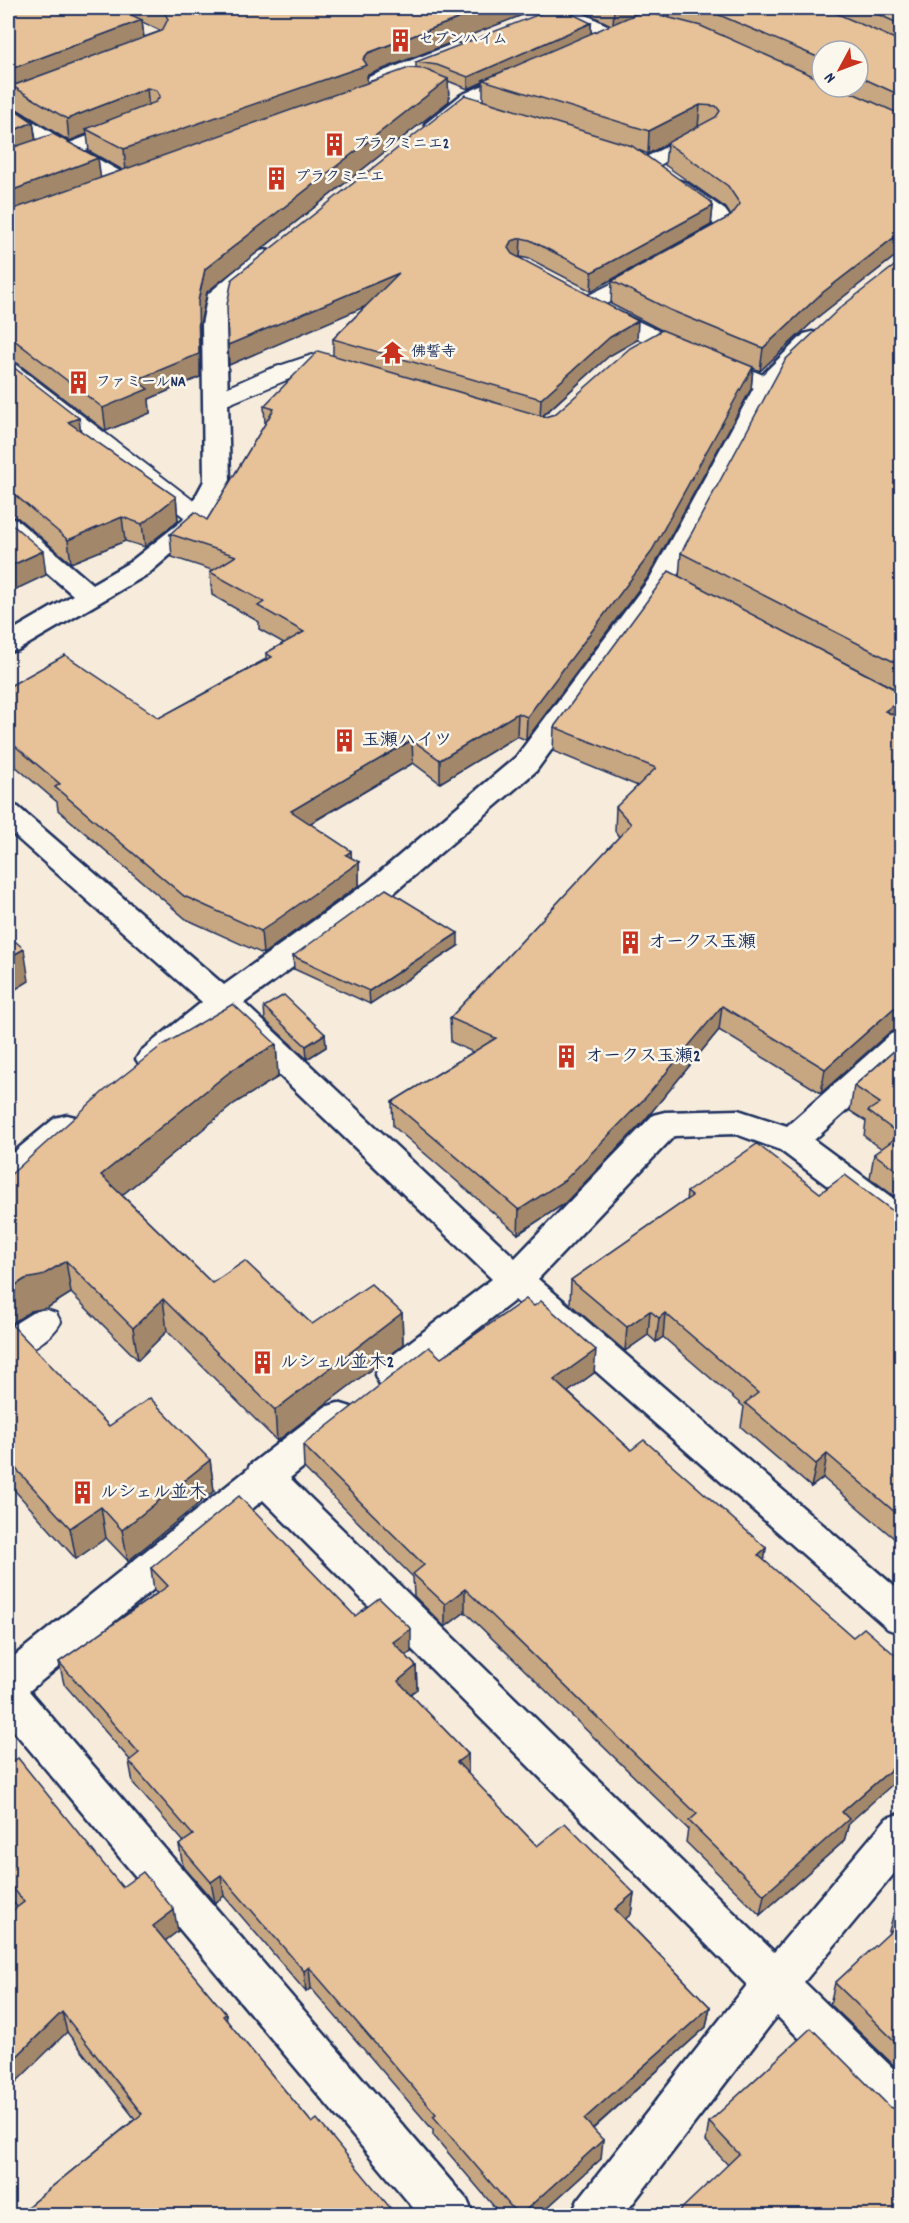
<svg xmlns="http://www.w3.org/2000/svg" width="909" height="2223" viewBox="0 0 909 2223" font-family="Dekko,'Klee One',sans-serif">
<rect width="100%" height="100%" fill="#f7ecdb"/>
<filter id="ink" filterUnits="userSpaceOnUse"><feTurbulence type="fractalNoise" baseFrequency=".0167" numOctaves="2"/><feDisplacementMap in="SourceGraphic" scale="12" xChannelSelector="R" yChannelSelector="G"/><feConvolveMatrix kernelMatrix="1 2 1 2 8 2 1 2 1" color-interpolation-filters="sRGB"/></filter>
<g filter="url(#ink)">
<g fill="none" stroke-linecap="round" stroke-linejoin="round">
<defs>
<g id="lane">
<path d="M455,43L462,45L465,49L462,53L383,85H369L366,81L369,77Z"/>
<path d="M54,79L61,81L64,85L61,89L8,108V95Z"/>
<path d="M127,121L134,123L137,127L134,131L73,155L66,157L59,155L56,151L59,147Z"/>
<path d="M704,128L711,130L714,134L711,138L654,168L647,170L640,168L637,164L640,160Z"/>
<path d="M678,180L685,182L725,210L736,225C726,239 706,255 687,251L684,246L687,241L714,225L710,218L671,190L668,186L671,182Z"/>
<path d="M649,265L657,267L660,272L657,277L604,305L667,335L775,380L779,385L775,390L767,392L759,390L651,345L593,316L590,310L581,309L578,304L581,299Z"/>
<path d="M312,355L355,367L359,372L355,377L347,379L313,369L224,406L216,408L208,406L204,401L208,396L267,370Z"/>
<path d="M8,363L16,365L207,511L210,516L207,521L198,523L189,521L8,381Z"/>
<path d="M44,1309L56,1313L61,1322C52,1339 26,1354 8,1358V1328L32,1313Z"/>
</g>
<g id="street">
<path d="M548,8H572L613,28L665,8H692L689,12L612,41L551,12Z"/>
<path d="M523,68L530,70L533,74L530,78L475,103L443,128L436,130L429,128L425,124L461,95Z"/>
<path d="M8,108L15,110L65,141L125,174L151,165L159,167L162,172C154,183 129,190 116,187L49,151L8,123Z"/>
<path d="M265,250L273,252L276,257L273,262L231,297L226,324L230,481L206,524L148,574L18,650L8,652V633L73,595L8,539V518L17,520L92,584L130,562L183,520L204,481L202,324L208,294L257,252Z"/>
<path d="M812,332L820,334L824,339L781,382L675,580L536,771L390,896L244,1003L515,1258L653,1115L665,1112L738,1110L787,1126L891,1034L902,1031V1061L814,1140L902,1205V1237L890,1233L780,1150L736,1134L674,1136L538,1279L902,1593V1634L888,1629L515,1300L406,1385L393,1389L380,1385L375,1375L380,1365L492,1279L222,1020L163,1067L152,1071L141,1067L136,1059L141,1051L202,1002L8,830V804L18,807L224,985L368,882L516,757L650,578L759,378L804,334Z"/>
<path d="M67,1115L79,1118L84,1127L79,1136L20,1184L8,1187V1157L55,1118Z"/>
<path d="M338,1403L351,1407L356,1418L351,1429L290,1478L774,1952L887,1818L902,1813V1864L804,1982L902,2077V2131L886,2125L777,2016L623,2216H571L578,2200L747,1985L263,1500L29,1691L467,2200L474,2216H420L8,1724V1661L248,1469L250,1465L325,1407Z"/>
</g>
</defs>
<use href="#lane" stroke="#1b2f5e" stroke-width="4"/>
<use href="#street" stroke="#1b2f5e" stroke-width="5"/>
<use href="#lane" fill="#fbf7ec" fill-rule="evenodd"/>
<use href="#street" fill="#fbf7ec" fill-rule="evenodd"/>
</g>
<g fill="#c7a682" stroke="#1b2f5e" stroke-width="1.5" fill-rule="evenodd">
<path d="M8,8H540L368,75L367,76V82L416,69V62L591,23V34L611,25L576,8H660L648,12L669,17V8H902V256L893,258L819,316L760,371L753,368L751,389L648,577L526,740L517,736L440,783L413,763L310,824L351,851V858L359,862V885L263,954L186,919L58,810L57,802L8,760V687L159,718L266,659V653L284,643L259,629V622L212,595L210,572L212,570L172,557L170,534L207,520L265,424L264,406L333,356V339L366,306L229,365L483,101V82L468,89L448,81L449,101L207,292L200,324V377L149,399L150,413L106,431L17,363L8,361V105L33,122L36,140L98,158L100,178L123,170L89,151L87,134L69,141L15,108L13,91L8,93ZM142,22L161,31L144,37ZM822,51H858V87H822ZM667,144L665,165L726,208L731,216L612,281L611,304L661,330L555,414L545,417L543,416L609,356L637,340L519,257H520L530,259L591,291L711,225L713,206L638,150L648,154Z"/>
<path d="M902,260V1030L890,1032L821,1093L719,1030L644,1121L564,1204L518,1234L393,1126L392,1102L473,1052L451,1042L450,1018L619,837L615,831L616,807L638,786L553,751L554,727L679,577L681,553ZM752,615L897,690H896Z"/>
<path d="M8,363L81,431L176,497L178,521L145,547L125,541L71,563L18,518L8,516Z"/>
<path d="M458,946L370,1004L294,969L293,956Z"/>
<path d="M264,1007L325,1034L326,1047L307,1059L265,1020Z"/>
<path d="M276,1044L278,1077L235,1103L122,1195L212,1283L312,1324L402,1313L403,1345L277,1441L167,1331L138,1360L71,1293L47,1308L31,1311L8,1177Z"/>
<path d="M902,1044V1202L870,1178L874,1154L882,1149L864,1136L866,1121L850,1111L854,1086Z"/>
<path d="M687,1192L820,1193L902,1213V1545L823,1478L811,1487L741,1427L744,1407L663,1337L656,1342L648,1335L625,1351L570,1304L571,1280L686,1200Z"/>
<path d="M8,1326L109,1426L210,1460L214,1491L128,1561L106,1538L76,1559L8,1483Z"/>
<path d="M441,1358L594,1373L568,1392L631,1450L766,1548L764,1560L849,1823L844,1841L760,1915L686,1842L688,1829L465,1612L445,1627L414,1596L413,1577L304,1468L303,1445Z"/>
<path d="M151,1568L355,1616L411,1652L406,1656L416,1666L417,1689L410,1694L468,1754V1774L537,1846L634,1893L631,1914L625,1919L710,2007L706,2027L593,2129L601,2159L538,2216H502L433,2135V2130L311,1988L306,1992L224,1896L215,1903L183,1866L179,1845L184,1842L133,1783L129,1761L130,1760L64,1684L59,1662L157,1593L154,1591Z"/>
<path d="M8,1765L122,1887L178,1931L165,1941L226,2014L227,2021L312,2123L396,2215L402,2216H22L21,2212L135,2119L67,2032L17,1907L8,1895Z"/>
<path d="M902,1908V2073L830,2004L835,1983L888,1935L893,1916Z"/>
<path d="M890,2107L728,2165L706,2141L709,2122Z"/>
</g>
<g fill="#a2876a" stroke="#1b2f5e" stroke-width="1.5">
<path d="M486,8H540L368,75L367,76L368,87L126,172L124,149L363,59L368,53Z"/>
<path d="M614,8H660L613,26Z"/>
<path d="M142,20L144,42L12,86L13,91L8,93V70Z"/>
<path d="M591,23V35L483,80V82L468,89V77Z"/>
<path d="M448,79L449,101L207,292L200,324V377L149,399L150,413L106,431L103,408L136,380L198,301L205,269Z"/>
<path d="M147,88L149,110L86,129L87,134L69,141L67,119Z"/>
<path d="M700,105L698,127L648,154L649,131Z"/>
<path d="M33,122L36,144L8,156V133Z"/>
<path d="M98,158L101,181L8,216V192Z"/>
<path d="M713,206L711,225L591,291L592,272Z"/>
<path d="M902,234L901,256L893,258L819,316L760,371L763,348L822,293L896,236Z"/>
<path d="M521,238L520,257L511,260L508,248L511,241Z"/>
<path d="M399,273V292L229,365L228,345Z"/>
<path d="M638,321L637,340L609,356L540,418L541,399L610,337Z"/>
<path d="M753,367L751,389L648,577L526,740L527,717Z"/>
<path d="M79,418L82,441L68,422Z"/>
<path d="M176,497L178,521L145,547L142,524Z"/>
<path d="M122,517L125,541L71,563L68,540Z"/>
<path d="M43,551L46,575L8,593V567Z"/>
<path d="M902,699V720L885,711Z"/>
<path d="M518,713L517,736L440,783V760Z"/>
<path d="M412,740L413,763L292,834L291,811Z"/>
<path d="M351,851L352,867L359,862V885L263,954L261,931L346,855Z"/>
<path d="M458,933V946L370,1004L369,991Z"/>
<path d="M24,949L29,981L8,994V958Z"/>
<path d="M722,1006L719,1030L644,1121L564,1204L518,1234L519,1210Z"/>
<path d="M902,1006V1030L890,1032L821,1093L825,1069L894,1008Z"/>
<path d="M325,1034L326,1047L307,1059L306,1046Z"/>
<path d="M276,1044L278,1077L235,1103L106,1208L101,1175L232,1070Z"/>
<path d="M66,1261L71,1293L47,1308L31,1311L8,1326V1290L25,1279Z"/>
<path d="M163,1299L167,1331L138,1360L133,1328Z"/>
<path d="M650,1311L648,1335L625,1351L627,1327Z"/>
<path d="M402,1313L403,1345L277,1441L275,1410Z"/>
<path d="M665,1313L663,1337L656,1342L659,1318Z"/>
<path d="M596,1350L594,1373L553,1403L554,1380Z"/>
<path d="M827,1454L823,1478L811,1487L816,1464Z"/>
<path d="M210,1460L214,1491L128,1561L122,1530Z"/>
<path d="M101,1507L106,1538L76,1559L70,1528Z"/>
<path d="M766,1548L763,1571L758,1555Z"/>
<path d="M465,1589V1612L445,1627V1604Z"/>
<path d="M411,1629V1652L394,1665L393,1642Z"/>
<path d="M416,1666L417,1689L398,1703V1681Z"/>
<path d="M468,1754V1776L457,1762Z"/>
<path d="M902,1760V1776L849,1823L844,1841L760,1915L764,1895L842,1812Z"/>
<path d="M221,1875L224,1896L215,1903L211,1882Z"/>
<path d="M634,1893L631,1914L613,1930L615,1909Z"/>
<path d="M174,1910L178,1931L157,1947L153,1926Z"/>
<path d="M309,1967L311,1988L306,1992L304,1971Z"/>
<path d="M710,2007L706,2027L582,2138L584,2119Z"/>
<path d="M62,2012L67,2032L8,2090V2065Z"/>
<path d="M603,2140L601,2159L538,2216H519Z"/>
</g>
<g fill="#e7c197" stroke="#1b2f5e" stroke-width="1.5">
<path d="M8,8H117L142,20L8,70Z"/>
<path d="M156,8H486L368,53L363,59L367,65L124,149L86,129L156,102L160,96L156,90L147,88L67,119L12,86L162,31L168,19L164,12Z"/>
<path d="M555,8H560L591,23L468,77L437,65L416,62Z"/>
<path d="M693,8H824L902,42V96L858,76V51H822V59L717,14Z"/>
<path d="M864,8H902V25Z"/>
<path d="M643,11L701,26L822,80V87H839L902,115V234L896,236L822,293L763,348L670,310L612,281L731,216L740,204L728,186L667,143L716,117L720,111L716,106L700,105L649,131L483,80Z"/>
<path d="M409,68L424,69L448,79L205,269L198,301L199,354L136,380L148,389L103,408L14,340L8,339V211Z"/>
<path d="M465,95L632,146L710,201L713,206L592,272L530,240L521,238L511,241L508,248L512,254L638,321L610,337L541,399L333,339L399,273L228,345L227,305L232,279Z"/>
<path d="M8,105L33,122L8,133Z"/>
<path d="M53,134L98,158L8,192V149Z"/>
<path d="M902,260V666L681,553L785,360L841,307Z"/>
<path d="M662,330L753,367L650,554L527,717L518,713L440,760L412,740L291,811L351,851L346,855L359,862L261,931L184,896L55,787L60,784L8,740V687L65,655L159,718L272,657L266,653L304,632L258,606L264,602L210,572L236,556L170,534L195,512L207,520L274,409L264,406L318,351L545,417L555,414L630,348Z"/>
<path d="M8,363L79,418L68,422L176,497L142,524L122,517L68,540L15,495L8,493Z"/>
<path d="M8,521L43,551L8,567Z"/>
<path d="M669,571L896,690L902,691V699L885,711L902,719V957L899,958L902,962V1006L894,1008L825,1069L722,1006L646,1097L565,1180L519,1210L392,1102L496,1038L450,1018L631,824L616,807L656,768L554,727Z"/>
<path d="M386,889L458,933L369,991L293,956Z"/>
<path d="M8,935L24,949L8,958Z"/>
<path d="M284,995L325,1034L306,1046L264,1007Z"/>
<path d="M233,1004L276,1044L232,1070L101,1175L212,1283L245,1261L312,1324L371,1284L402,1313L275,1410L163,1299L133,1328L66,1261L41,1276L25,1279L8,1290V1177L104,1091L161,1046Z"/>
<path d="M902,1044V1174L874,1154L900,1135L868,1111L880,1103L854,1086Z"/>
<path d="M757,1144L820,1193L845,1175L893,1211L902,1213V1518L827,1454L816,1464L745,1403L758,1393L665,1313L659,1318L650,1311L627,1327L571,1280L692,1196L687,1192Z"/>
<path d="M526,1299L534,1306L541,1301L596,1350L554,1380L631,1450L644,1440L766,1548L758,1555L853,1637L864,1628L902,1661V1760L842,1812L849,1819L764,1895L689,1821L697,1814L465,1589L445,1604L413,1574L424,1565L303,1445L429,1347L441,1358Z"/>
<path d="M12,1325L109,1426L150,1398L210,1460L122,1530L101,1507L70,1528L8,1460V1326Z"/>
<path d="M239,1496L355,1616L379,1598L411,1629L393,1642L416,1666L398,1681L468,1754L457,1762L537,1846L565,1823L634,1893L615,1909L710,2007L584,2119L603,2140L519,2216L433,2116L436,2114L309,1967L304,1971L221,1875L211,1882L179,1845L193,1835L129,1761L139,1753L59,1662L168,1586L151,1568Z"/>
<path d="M18,1758L122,1887L143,1872L174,1910L153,1926L226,2014L223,2016L312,2123L317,2119L396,2215L399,2212L402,2216H23L21,2212L142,2114L62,2012L8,2065V1914L24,1902L8,1881V1765Z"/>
<path d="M902,1908V2048L835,1983L900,1923L893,1916Z"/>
<path d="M811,2028L890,2107L902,2111V2216H674L739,2154L709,2122Z"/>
</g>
</g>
<defs>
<symbol id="building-bare" viewBox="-9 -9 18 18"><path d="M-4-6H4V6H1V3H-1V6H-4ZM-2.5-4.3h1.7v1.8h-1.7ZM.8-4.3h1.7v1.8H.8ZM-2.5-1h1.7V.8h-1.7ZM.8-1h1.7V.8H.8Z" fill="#c8321e" stroke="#fbf7ec" stroke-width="2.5" paint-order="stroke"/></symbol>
<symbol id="temple-bare" viewBox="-9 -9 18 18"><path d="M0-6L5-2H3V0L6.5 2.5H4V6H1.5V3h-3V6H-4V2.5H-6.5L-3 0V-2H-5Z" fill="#c8321e" stroke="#fbf7ec" stroke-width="2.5" paint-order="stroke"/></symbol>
</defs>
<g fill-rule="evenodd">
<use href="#building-bare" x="384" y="24" width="33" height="33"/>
<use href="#building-bare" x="318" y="128" width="33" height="33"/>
<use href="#building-bare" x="260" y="162" width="33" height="33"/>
<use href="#temple-bare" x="376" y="336" width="33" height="33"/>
<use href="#building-bare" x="62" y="366" width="33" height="33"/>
<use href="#building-bare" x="328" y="724" width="33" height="33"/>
<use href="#building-bare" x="614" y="926" width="33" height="33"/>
<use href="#building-bare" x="550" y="1040" width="33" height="33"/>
<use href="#building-bare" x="246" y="1346" width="33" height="33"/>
<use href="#building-bare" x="66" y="1476" width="33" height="33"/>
</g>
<g text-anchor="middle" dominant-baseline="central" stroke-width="5" stroke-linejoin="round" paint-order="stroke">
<g font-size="15" font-weight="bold" fill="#1b2f5e" stroke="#fbf7ec" text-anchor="start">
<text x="419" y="40">セブンハイム</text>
<text x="353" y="145">プラクミニエ2</text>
<text x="295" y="178">プラクミニエ</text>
<text x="411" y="353">佛誓寺</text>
<text x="96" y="383">ファミールNA</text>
</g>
<g font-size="18" font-weight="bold" fill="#1b2f5e" stroke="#fbf7ec" text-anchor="start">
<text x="362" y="741">玉瀬ハイツ</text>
<text x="648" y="943">オークス玉瀬</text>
<text x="585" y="1057">オークス玉瀬2</text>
<text x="280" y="1363">ルシェル並木2</text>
<text x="100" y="1493">ルシェル並木</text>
</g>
</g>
<rect width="909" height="2223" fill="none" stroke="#fbf7ec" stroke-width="30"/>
<rect x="15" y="15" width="879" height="2193" fill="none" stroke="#1b2f5e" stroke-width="2" filter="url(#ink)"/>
<g transform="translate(840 69) rotate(229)"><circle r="28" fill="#fbf7ec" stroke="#a1a7b3" stroke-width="1.5"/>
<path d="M0-4.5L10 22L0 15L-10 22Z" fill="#c8321e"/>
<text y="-9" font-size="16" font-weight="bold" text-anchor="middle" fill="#1b2f5e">N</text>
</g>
</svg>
